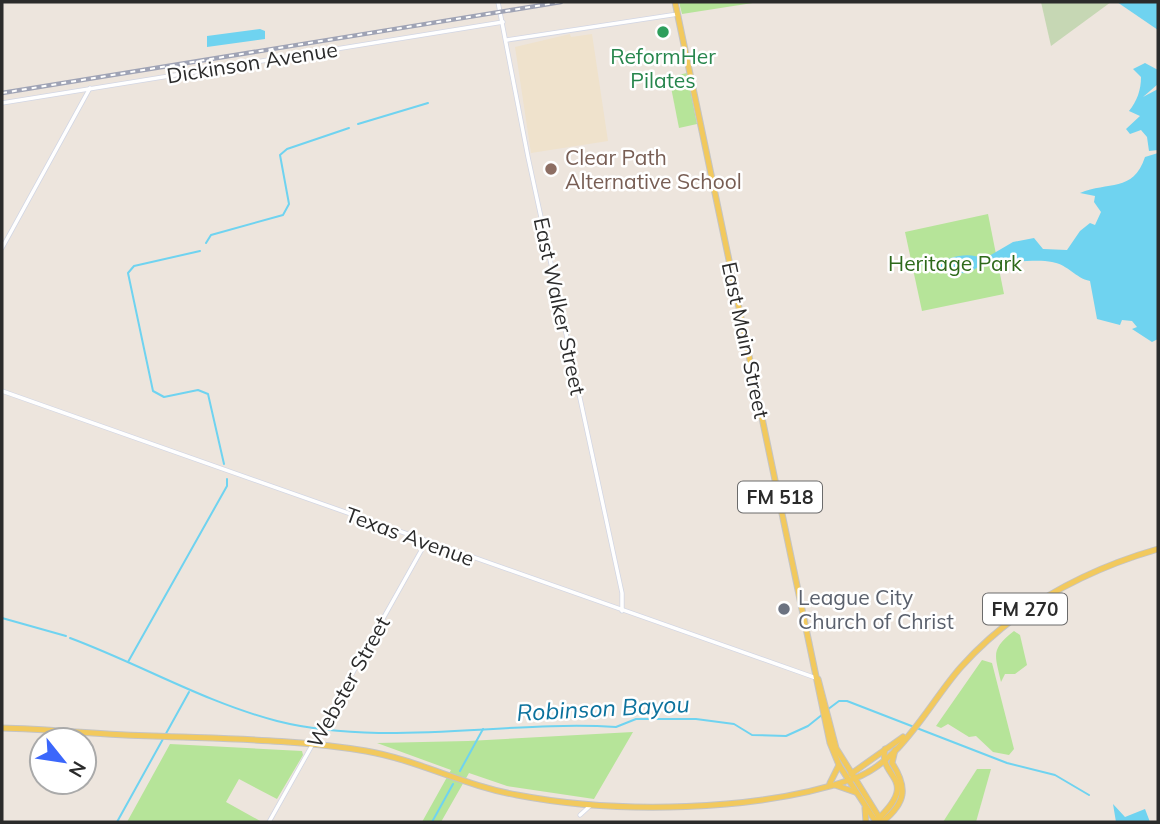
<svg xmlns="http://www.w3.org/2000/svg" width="1160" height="824" viewBox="0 0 1160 824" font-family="Mulish,sans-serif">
<rect width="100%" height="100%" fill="#ede5dd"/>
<path fill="#efe2cc" d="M570,34L571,37L592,34L608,141L531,153L515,47Z"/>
<g fill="#b6e499">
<path d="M679,2H759L682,14Z"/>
<path d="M687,73L697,124L679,128L669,77Z"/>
<path d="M988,214L1004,294L922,311L905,232Z"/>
<path d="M1014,631L1020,635L1027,665L1015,674H1005L1001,682C995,654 990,650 1014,631Z"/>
<path d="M982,660L992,663L1014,749L1009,755L993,752L976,736L969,737L948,724L941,728L936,726Z"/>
<path d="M633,732L594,799L507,786L469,773L441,822H422L451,770L377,743L468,741Z"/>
<path d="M170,744L302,751L303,755L277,799L239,779L226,802L262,822H127Z"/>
<path d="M977,769H991L976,822H943Z"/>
</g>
<path fill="#c6d7b4" d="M1041,2H1111L1051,46Z"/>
<g fill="#6fd3f0">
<path d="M1117,2H1158V30Z"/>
<path d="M260,29L265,31V39L207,47V36Z"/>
<path d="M1145,63L1158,70V84L1143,97L1158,89V150L1149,151L1147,137L1141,130L1130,134L1126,129L1140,116L1129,111C1137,101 1141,90 1141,77L1133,69Z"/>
<path d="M1158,153V339L1152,342L1132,329L1137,327L1132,321L1122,320L1120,325L1097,319L1090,281C1075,278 1069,265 1052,262C1034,258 1003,265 985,261C965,279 964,274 937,266C949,255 971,252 984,259L1013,242L1034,238L1043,249L1067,250L1080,231L1090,223L1095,225L1101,212L1094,202L1095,196L1080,193C1108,181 1133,193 1145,157Z"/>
<path d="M1113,804L1125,817L1145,809L1150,822H1116Z"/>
</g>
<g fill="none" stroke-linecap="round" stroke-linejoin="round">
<g stroke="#6fd3f0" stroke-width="2">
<path d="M358,124L428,103"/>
<path d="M206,243L211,235L283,215L289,204L280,155L287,149L349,128"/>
<path d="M200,251L134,266L128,273L153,391L164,397L198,390L208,394L224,464"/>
<path d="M912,262L937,266"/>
<path d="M2,618L66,636"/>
<path d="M70,638C140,664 204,702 277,721C384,748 506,720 616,727L636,719H696L734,724L752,735L786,736L808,726L823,714"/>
<path d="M128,662L227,486V479"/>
<path d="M827,710L839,701H847L1007,763L1055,775L1089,795"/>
<path d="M460,771L483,729"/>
<path d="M117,822L189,692"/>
<path d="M432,822L453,784"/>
</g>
<defs>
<g id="minor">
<path d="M498,2L528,157L622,593V611"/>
<path d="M507,40L678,14"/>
<path d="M2,103L503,22"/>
<path d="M2,248L90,88"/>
<path d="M2,391L816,678"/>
<path d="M580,815L591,805"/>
<path d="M269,822L426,542"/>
</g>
<g id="major">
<path d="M675,2L830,743L839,765L876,822"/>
<path d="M818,679L836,748L882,822"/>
<path d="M2,728C52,729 102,735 153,736C223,739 296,739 366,751C418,760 465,786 517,795C616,814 757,812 853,779C902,762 929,703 961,667C1015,607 1082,571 1158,549"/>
<path d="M851,774L903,737"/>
<path d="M830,783L839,765"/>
<path d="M835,785L855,792"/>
<path d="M865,808L866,822"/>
<path d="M878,819C921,778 878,778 885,749"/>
<path d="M882,822C906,803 908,788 892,763L895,750"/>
</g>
</defs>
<use href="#minor" stroke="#d2d6e4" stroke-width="5"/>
<use href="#major" stroke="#c4c4c4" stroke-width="7"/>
<use href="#minor" stroke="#fff" stroke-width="3.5"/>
<use href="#major" stroke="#f2c95d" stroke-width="5"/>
<defs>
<path id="rail" d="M2,93L561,2"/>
</defs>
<use href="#rail" stroke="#9fa3b5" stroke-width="4.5"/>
<use href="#rail" stroke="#fff" stroke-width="2" stroke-dasharray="5" stroke-linecap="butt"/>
</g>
<circle fill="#2e9e5b" stroke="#fff" stroke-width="2.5" cx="663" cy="32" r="7"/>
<circle fill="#8d6e63" stroke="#fff" stroke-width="2.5" cx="551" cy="169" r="7"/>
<circle fill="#6b7280" stroke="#fff" stroke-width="2.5" cx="784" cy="609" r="7"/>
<g text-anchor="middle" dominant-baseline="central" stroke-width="5" stroke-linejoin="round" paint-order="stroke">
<g fill="#fff" stroke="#6b6b6b" stroke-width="2">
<rect x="738" y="481.5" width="84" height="31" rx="5"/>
<rect x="983" y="593.5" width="84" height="31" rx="5"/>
</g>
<g font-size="19" font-weight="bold" fill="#2b2b2b">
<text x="780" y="497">FM 518</text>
<text x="1025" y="609">FM 270</text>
</g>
<g font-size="21" fill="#27864d" stroke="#fff">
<text x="663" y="56">ReformHer<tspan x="663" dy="24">Pilates</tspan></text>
</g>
<g font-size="21" fill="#2b2b2b" stroke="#fff">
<text transform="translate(252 62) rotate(-9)">Dickinson Avenue</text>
<text transform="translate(560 306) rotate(78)">East Walker Street</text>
<text transform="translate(746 340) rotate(78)">East Main Street</text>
<text transform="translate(410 536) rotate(20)">Texas Avenue</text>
<text transform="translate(348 682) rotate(-61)">Webster Street</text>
</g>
<g font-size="21" fill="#785e54" stroke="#fff" text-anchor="start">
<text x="565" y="157">Clear Path<tspan x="565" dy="24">Alternative School</tspan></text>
</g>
<g font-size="21" fill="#2d691a" stroke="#fff">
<text x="955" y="263">Heritage Park</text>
</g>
<g font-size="21" fill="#5b616d" stroke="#fff" text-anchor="start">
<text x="798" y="597">League City<tspan x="798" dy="24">Church of Christ</tspan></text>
</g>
<g font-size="23" font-style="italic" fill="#0c729d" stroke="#fff">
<text transform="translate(603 708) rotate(-3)">Robinson Bayou</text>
</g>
</g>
<rect width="1160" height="824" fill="none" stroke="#2b2b2b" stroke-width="7"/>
<g transform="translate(63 761) rotate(120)"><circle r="33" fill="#ffffff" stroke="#aaaaaa" stroke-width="2"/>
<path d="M0-5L12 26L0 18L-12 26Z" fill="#3b67fb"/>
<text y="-10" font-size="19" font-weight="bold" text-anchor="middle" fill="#2b2b2b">N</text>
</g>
</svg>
